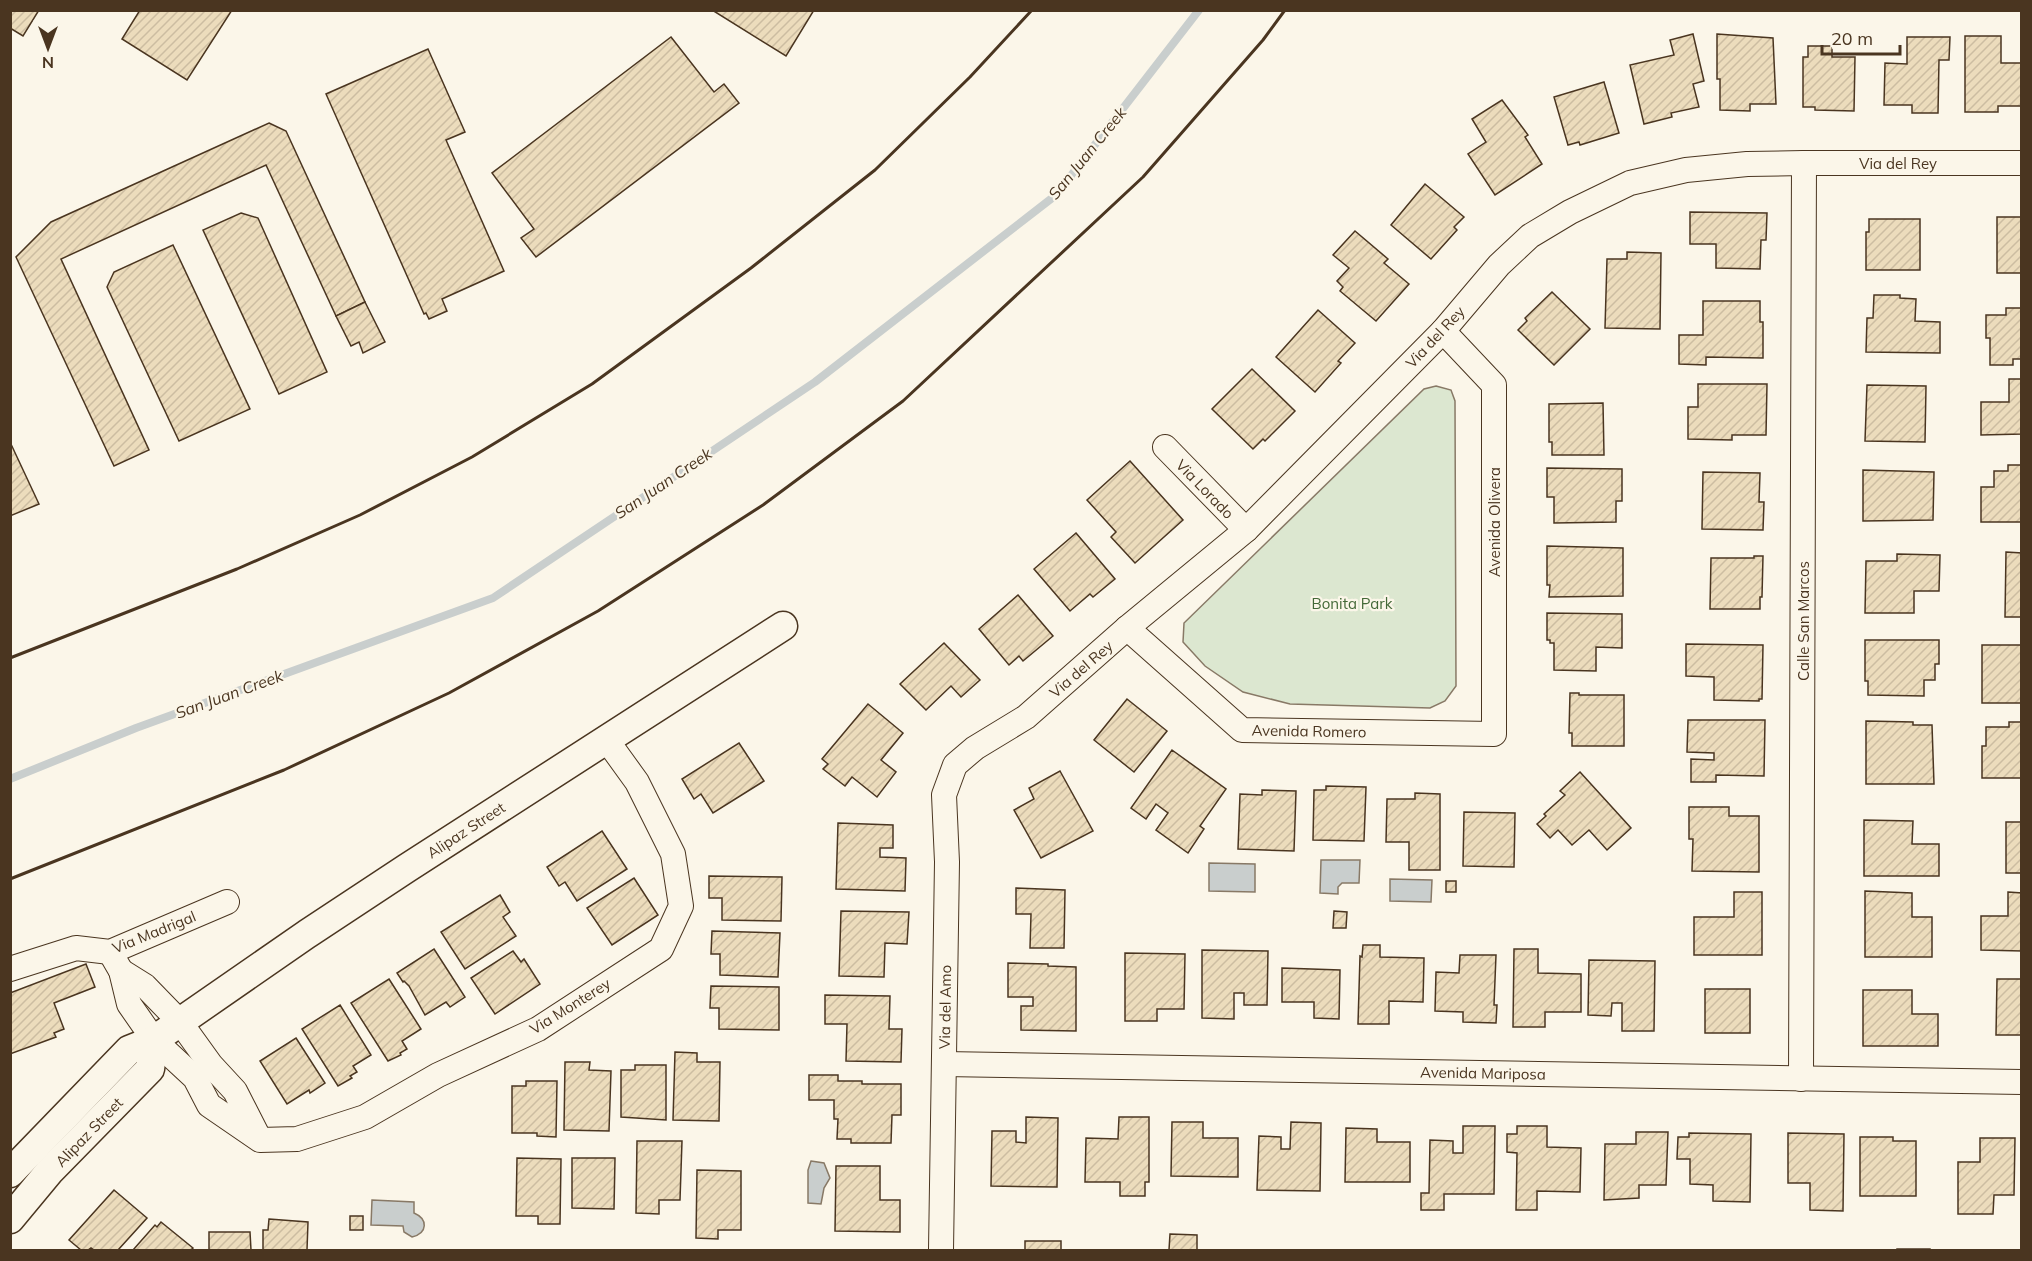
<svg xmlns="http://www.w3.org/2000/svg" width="2032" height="1261" viewBox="0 0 2032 1261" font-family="Mulish,sans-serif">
<defs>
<pattern id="building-hatch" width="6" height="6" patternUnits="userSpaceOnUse" patternTransform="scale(1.5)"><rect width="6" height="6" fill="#ecdcbc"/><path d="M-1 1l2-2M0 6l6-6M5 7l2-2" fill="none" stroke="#ccbda1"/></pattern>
</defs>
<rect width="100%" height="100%" fill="#fbf6e9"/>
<path fill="#dce7d0" stroke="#887966" stroke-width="1.5" d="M1436,386L1451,390L1455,401L1456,686L1445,701L1430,708L1290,704L1243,692L1205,666L1183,642L1184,623L1424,389Z"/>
<g fill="#c9cecd" stroke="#887966" stroke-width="1.5">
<path d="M1321,860H1360L1359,883H1342L1338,887V894L1320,893Z"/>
<path d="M1209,863L1255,864V892L1209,891Z"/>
<path d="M1390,879L1432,880L1431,902L1390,901Z"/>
<path d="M811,1161L824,1163L830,1178L824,1188L821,1204L808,1203V1170Z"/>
<path d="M372,1200L414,1202V1213C428,1219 428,1233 412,1237L404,1232L403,1226L371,1225Z"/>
</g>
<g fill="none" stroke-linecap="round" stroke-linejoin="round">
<path stroke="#c9cecd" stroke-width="8" d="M10,779L136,728L493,598L815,382L1056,195L1199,10"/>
</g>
<g fill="url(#building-hatch)" stroke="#4a3520" stroke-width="1.5">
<path d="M10,10H39L23,36L10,28Z"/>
<path d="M140,10H232L187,80L122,39Z"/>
<path d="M712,10H814L786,56Z"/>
<path d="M1693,34L1704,81L1693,84L1699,107L1671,113L1672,117L1644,124L1630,65L1674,55L1670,40Z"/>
<path d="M1717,34L1773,38L1776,104H1750V111L1720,110V79H1717Z"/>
<path d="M1965,36H2001V63H2022V106H1998V112H1965Z"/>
<path d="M671,37L714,92L724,84L739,103L536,257L521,238L534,229L492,173Z"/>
<path d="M1907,37H1950L1949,60H1939L1938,113H1912V105H1884L1885,63L1907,64Z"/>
<path d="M1808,46H1832V57H1855L1854,111L1815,110V107H1803V57H1808Z"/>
<path d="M428,49L465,132L446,140L504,271L442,299L447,311L429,319L426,313L424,314L326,94Z"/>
<path d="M1604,82L1619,133L1580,145L1579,142L1568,145L1554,97Z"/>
<path d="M1502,100L1528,135L1525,137L1542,164L1495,195L1468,154L1486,142L1472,119Z"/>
<path d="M269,123L286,131L365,302L336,316L266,165L61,259L149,450L114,466L16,257L51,222Z"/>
<path d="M1425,184L1464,217L1454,227L1457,230L1431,259L1391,225Z"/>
<path d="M1690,212L1767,213L1766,240H1761L1760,269L1716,268V244H1690Z"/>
<path d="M241,213L258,218L327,372L279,394L203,230Z"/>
<rect x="1997" y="217" width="25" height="56"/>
<path d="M1869,219H1920V270H1866V232H1869Z"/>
<path d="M1355,231L1388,259L1384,263L1409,284L1376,321L1340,291L1343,287L1337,281L1349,268L1333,255Z"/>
<path d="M173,245L250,409L179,441L107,287L114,272Z"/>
<path d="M1627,252L1661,253L1660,329L1605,328L1607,259H1627Z"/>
<path d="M1552,292L1590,329L1554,365L1518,330L1527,321L1525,318Z"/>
<path d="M1874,295H1900V298L1916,299L1915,321L1940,322V353L1866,352L1867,318H1873Z"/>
<path d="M1703,301H1760V322H1763V358L1706,357V365L1679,364V335H1703Z"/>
<path d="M365,302L385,342L363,353L359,342L351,346L336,316Z"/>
<path d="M2006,308H2022V359H2013V365H1990V338H1986V315H2006Z"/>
<path d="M1318,310L1355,343L1338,361L1341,363L1315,392L1276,357Z"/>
<path d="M1252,369L1295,411L1265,441L1263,439L1253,449L1212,409Z"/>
<path d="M2009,379H2022V434L1981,435V402H2009Z"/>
<path d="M1698,384H1767L1766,435H1732V440L1688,439V407H1698Z"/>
<path d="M1867,385L1926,386L1925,442L1865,441Z"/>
<path d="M1603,403L1604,455H1552V442H1549V404Z"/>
<path d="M10,442L39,504L10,516Z"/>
<path d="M1130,461L1183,520L1135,563L1111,537L1116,532L1087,500Z"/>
<path d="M2008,465H2022V522H1981V487H1994V471H2008Z"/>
<path d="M1547,468L1622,469V501H1616V522L1554,523V497H1547Z"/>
<path d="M1863,470L1934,472L1933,520L1863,521Z"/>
<path d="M1703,472L1760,473L1759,502H1764L1763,530L1702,529Z"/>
<path d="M1076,533L1115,579L1093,597L1090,594L1070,611L1034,569Z"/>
<path d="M1547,546L1623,548V596L1549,597L1550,585H1547Z"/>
<path d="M2006,552L2022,553V617H2005Z"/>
<path d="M1897,554L1940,555L1939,591H1914V613H1865L1866,561H1897Z"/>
<path d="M1754,556H1763L1762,597H1760V609H1710L1711,558H1754Z"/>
<path d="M1018,595L1053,636L1023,661L1019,656L1009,665L979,629Z"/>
<path d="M1547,613L1622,614V648L1596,647V671L1554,670V643H1550V640H1547Z"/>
<path d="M1865,640H1939V664H1935V680H1924V696L1868,695V681H1865Z"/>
<path d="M944,643L980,680L961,697L951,686L926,710L900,684Z"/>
<path d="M1686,644L1763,645L1762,699H1759V701L1714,700V677L1686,676Z"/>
<rect x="1982" y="645" width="40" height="58"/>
<path d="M1570,693H1579V695H1624V746H1572V733H1569Z"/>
<path d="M1127,699L1167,731L1134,772L1094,740Z"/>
<path d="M868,704L903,733L881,760L896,772L877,797L852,777L845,786L823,769L828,764L822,759Z"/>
<path d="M1688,720H1765L1764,776L1716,775V782H1691V759L1714,760V753L1687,752Z"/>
<path d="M1866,721L1913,722V725H1932L1934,784H1866Z"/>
<path d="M2009,722H2022V778H1982V746H1986V727H2009Z"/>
<path d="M739,743L764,781L713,813L701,794L694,799L682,779Z"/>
<path d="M1172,750L1226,789L1200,826L1204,829L1188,853L1156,830L1168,813L1156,804L1146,819L1131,808Z"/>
<path d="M1060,771L1093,831L1041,858L1014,810L1034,799L1029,788Z"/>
<path d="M1580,772L1631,828L1607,850L1589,830L1572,845L1558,830L1550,838L1537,824L1546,816L1544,814L1565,795L1560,791Z"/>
<path d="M1326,786L1366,787L1364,841L1313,840L1314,790H1326Z"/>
<path d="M1262,790L1296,791L1294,851L1238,849L1240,794L1262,795Z"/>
<path d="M1415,793L1440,794V870H1409V842H1386L1387,799H1415Z"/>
<path d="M1689,807H1729V816H1759V872L1692,871L1693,839H1689Z"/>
<path d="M1464,812L1515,813L1514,867L1463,866Z"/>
<path d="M1864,820L1913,821L1912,844H1939V876H1864Z"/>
<rect x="2006" y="822" width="16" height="51"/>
<path d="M838,823L893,825V848H880V857L906,858L905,891L836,889Z"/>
<path d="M602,831L627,869L577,901L565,882L559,886L547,867Z"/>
<path d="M709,876L782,877L781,921L722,920V898H709Z"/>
<path d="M634,878L658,915L612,945L587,908Z"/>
<rect x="1446" y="881" width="10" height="11"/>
<path d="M1016,888L1065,890L1064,948H1030L1031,914H1016Z"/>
<path d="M1865,891L1912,893V917H1932V957H1865Z"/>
<path d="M1734,892H1762V955H1694V917H1734Z"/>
<path d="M2008,892L2022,893V951L1981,950V916H2008Z"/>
<path d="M500,895L510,912L503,917L516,936L465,969L441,932Z"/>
<path d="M841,911L909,912L907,944L885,943L884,977L839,976Z"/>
<path d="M1334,911L1347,912L1346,928H1333Z"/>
<path d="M712,931L780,933L778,977L720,975V954H711Z"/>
<path d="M1363,945H1380V957L1424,958L1423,1002L1389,1001V1024H1358L1360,956L1362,957Z"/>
<path d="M434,949L465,997L450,1007L446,1002L425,1015L409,986L404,981L403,982L397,973Z"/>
<path d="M1514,949H1538V973L1581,974V1012H1545V1027H1513Z"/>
<path d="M1202,950L1268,951L1267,1005H1244V993H1234V1019L1202,1018Z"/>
<path d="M513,951L521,962L524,959L540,984L495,1014L471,978Z"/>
<path d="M1125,953L1185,954L1184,1009H1157V1021H1125Z"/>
<path d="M1460,955H1496L1494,1005H1497L1496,1023L1463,1022V1012L1435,1011L1436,972L1459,973Z"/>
<path d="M1589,960L1655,961L1654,1031H1622V1003H1612L1611,1016L1588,1015Z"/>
<path d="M1008,963L1048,964V966L1076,967V1031L1021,1030V1006H1033V997H1008Z"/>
<path d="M86,964L95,987L54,1003L64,1029L54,1033L56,1037L10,1054V993Z"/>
<path d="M1282,968L1340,970L1339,1019L1314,1018V1002H1282Z"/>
<path d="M389,979L421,1029L402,1041L407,1049L400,1053L401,1055L388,1061L351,1003Z"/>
<path d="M1997,979H2022V1035H1996Z"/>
<path d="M711,986L779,987V1030L719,1029V1008H710Z"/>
<rect x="1705" y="989" width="45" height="44"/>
<path d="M1863,990H1912V1014H1938V1046H1863Z"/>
<path d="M825,995L890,996L889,1029H902L901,1062L846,1061L847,1024H825Z"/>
<path d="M340,1005L371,1055L353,1066L357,1072L350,1076L352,1078L338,1086L302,1029Z"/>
<path d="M296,1038L325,1083L310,1093L309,1090L287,1104L260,1061Z"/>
<path d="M675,1052L697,1053V1062H720L719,1121L673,1120Z"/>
<path d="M565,1062H590L589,1070L611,1071L609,1131L564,1130Z"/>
<path d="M635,1065H666V1120L621,1117V1070H635Z"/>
<path d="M809,1075H838V1081H862V1084H901V1115H892L891,1143H851V1139H837L838,1119H834V1100H809Z"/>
<path d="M526,1081H557L556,1137L537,1136V1133H512V1086H526Z"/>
<path d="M1026,1117L1058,1118L1057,1187L991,1186L992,1131H1016V1142L1026,1143Z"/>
<path d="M1119,1117H1149V1182H1145V1196H1120V1182H1085L1086,1138L1118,1139Z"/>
<path d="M1172,1122H1203V1138H1238V1177L1171,1176Z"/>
<path d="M1291,1122L1321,1123L1320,1191L1257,1190L1259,1136L1281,1137V1149H1290Z"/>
<path d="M1463,1126H1495L1494,1194H1444V1210H1421V1193H1429L1430,1140L1453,1141V1153H1463Z"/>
<path d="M1517,1126H1547V1147L1581,1148L1580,1192L1537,1191V1210H1516L1517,1153L1507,1152V1134H1517Z"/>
<path d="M1346,1128L1377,1129V1142H1410V1182H1345Z"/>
<path d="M1636,1132H1668L1666,1185H1639V1198L1604,1200L1605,1144H1636Z"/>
<path d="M1689,1133L1751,1134L1750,1202L1713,1201V1185L1690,1184V1159H1677L1678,1137H1689Z"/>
<path d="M1788,1133L1844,1134L1843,1211L1810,1210V1183H1788Z"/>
<path d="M1860,1137H1893V1141H1916V1196H1860Z"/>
<path d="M1980,1138H2015L2014,1195H1994L1993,1214H1958V1162H1980Z"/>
<path d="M637,1141H682L680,1200H659V1214L636,1213Z"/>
<path d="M517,1158L561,1159L560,1224H538V1216H516Z"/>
<path d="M572,1158H615L614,1209L572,1208Z"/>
<path d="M836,1166H880V1200H900V1232L835,1231Z"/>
<path d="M697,1170L741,1171V1230H718V1239L696,1238Z"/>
<path d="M114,1190L147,1218L118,1250H94L91,1248L88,1250H81L69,1240Z"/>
<rect x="350" y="1216" width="13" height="14"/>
<path d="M269,1219L308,1222L307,1250H263V1230H268Z"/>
<path d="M161,1222L193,1248L191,1250H133L155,1225L157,1227Z"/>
<path d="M209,1232H250L251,1250H209Z"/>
<path d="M1170,1234L1197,1235V1250H1169Z"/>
<rect x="1025" y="1241" width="36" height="9"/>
<rect x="1897" y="1249" width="33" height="1"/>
</g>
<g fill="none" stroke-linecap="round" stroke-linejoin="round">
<defs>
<g id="minor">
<path d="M1165,447L1246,530"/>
<path d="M1127,628L1242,730L1494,734V385L1443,331"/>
<path d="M110,952L121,971L129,1004L154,1040L195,1078L209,1105L260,1140L297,1139L365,1117L438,1075L538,1029L661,949L681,906L673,854L637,782L606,739"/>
<path d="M10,969L76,948L110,952L227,902"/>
<path d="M121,971L145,986L180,1022L211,1065L235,1091L259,1138"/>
<path d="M944,1064L2022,1082"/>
<path d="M1801,1079L1804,163"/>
<path d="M941,1250L947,862L944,795L955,765L975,748L1026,717L1127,628L1246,530L1443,331L1499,265L1530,236L1570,212L1630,183L1686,170L1747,164L1804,163H2022"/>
</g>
<g id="tertiary">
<path d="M10,1173L129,1050L154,1040L307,934L407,868L783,626"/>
<path d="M10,1219L49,1172L150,1069L154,1040"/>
</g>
</defs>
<use href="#minor" stroke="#4a3520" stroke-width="26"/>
<use href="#tertiary" stroke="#4a3520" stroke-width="31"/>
<use href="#minor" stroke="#fbf6e9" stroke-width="24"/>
<use href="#tertiary" stroke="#fbf6e9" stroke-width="28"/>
<g stroke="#4a3520" stroke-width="3">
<path d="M10,658L237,569L360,515L472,457L592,384L751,268L875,170L970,77L1032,10"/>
<path d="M10,879L284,770L449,693L598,611L763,505L903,401L1143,177L1263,40L1285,10"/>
</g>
</g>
<g text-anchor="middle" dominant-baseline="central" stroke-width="4.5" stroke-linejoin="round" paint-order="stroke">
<g font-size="15" fill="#4a3520" stroke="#fbf6e9">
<text x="1898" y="163">Via del Rey</text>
<text transform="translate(1435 337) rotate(-47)">Via del Rey</text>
<text transform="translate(1205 489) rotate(46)">Via Lorado</text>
<text transform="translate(1494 522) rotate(-90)">Avenida Olivera</text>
<text transform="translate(1803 621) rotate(-90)">Calle San Marcos</text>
<text transform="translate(1081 669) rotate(-41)">Via del Rey</text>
<text transform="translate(1309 731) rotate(1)">Avenida Romero</text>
<text transform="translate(466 830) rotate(-33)">Alipaz Street</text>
<text transform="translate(154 932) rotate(-22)">Via Madrigal</text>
<text transform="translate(570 1006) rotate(-32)">Via Monterey</text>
<text transform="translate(945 1007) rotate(-89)">Via del Amo</text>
<text transform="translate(1483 1073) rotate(1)">Avenida Mariposa</text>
<text transform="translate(89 1132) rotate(-46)">Alipaz Street</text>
</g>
<g font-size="15" fill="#436837" stroke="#fbf6e9">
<text x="1352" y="603">Bonita Park</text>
</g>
<g font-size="16" font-style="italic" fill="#4a3520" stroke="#fbf6e9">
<text transform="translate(1087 153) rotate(-51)">San Juan Creek</text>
<text transform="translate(663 483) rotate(-34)">San Juan Creek</text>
<text transform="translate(229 694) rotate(-20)">San Juan Creek</text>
</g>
</g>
<rect width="2032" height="1261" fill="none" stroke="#4a3520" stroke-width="24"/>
<g transform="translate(48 48) rotate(180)" stroke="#fbf6e9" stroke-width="4.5" paint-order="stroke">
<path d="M0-4.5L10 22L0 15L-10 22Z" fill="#4a3520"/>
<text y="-9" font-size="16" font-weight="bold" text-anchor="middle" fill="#4a3520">N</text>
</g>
<path d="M1822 45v9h78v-9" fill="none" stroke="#4a3520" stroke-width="3"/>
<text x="1831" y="45" font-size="18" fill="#4a3520" stroke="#fbf6e9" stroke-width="4.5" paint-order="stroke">20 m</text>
</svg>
